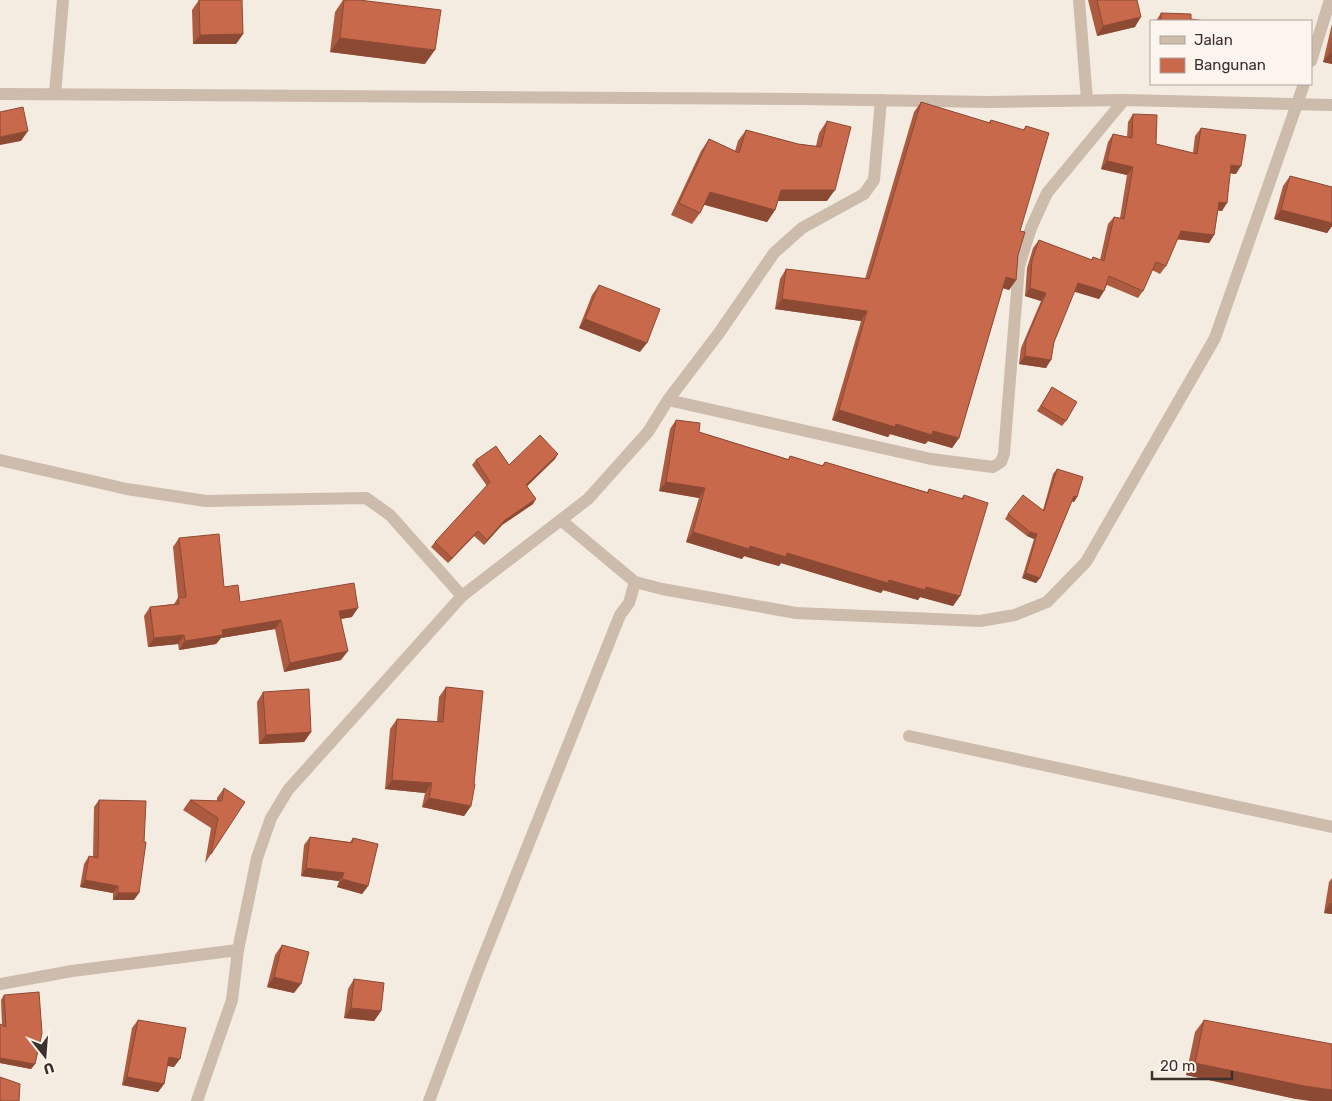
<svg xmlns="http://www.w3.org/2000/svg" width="1332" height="1101" viewBox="0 0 1332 1101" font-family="Rubik,sans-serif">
<rect width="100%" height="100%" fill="#f4ebe1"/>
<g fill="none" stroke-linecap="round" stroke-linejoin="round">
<g stroke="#cdbbac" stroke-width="12">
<path d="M1079,0L1087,100"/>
<path d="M1311,61L1330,0"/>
<path d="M55,94L63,0"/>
<path d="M668,400L719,333L774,253L802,228L864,194L874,180L881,100"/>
<path d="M0,460L127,489L206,501L366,498L390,515L462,596"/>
<path d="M562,521L635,582"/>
<path d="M909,736L1332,827"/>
<path d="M238,950L257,858L271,818L288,790L462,596L588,499L648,432L668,400L931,459L993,467L1001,462L1004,454L1019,266L1031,228L1047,193L1124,100"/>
<path d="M0,984L72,971L238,950L232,1000L197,1101"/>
<path d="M429,1101L479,968L620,615L629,603L635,582L662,589L796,613L980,621L1015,615L1047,602L1086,562L1215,338L1304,84"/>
</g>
<path stroke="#cdbbac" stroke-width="12" d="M0,94L801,99L990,102L1124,100L1332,105"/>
</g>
<g fill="#ac5a40">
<path d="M199,0L243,34L236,44H193L192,10Z"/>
<path d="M343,0H359L425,64L330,52L335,12Z"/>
<path d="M1088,0H1137L1135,27L1097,36Z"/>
<path d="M1161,13L1191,19L1205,21H1156Z"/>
<path d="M1332,24V64L1323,62Z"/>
<path d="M921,102L988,123L991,120L1023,130L1026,126L1020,231L1016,280L1009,290L1003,288L959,438L952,448L928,441L925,444L890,434L888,437L832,420L861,321L775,309L780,279L786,269L865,279L914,112Z"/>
<path d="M1133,114L1156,144L1193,153L1195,136L1201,128L1236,174L1230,173L1222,211L1218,210L1214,235L1209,243L1177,239L1166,266L1160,274L1152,270L1143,291L1138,298L1107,285L1099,299L1074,291L1054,342L1046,368L1019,364L1021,348L1041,301L1025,296L1027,268L1033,248L1039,240L1091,260L1093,257L1100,260L1108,224L1114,217L1120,218L1127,175L1101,169L1108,142L1113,134L1127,137L1128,122Z"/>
<path d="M827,121V201H778L775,210L767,222L704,204L700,213L692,224L671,215L701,151L709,139L735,151L738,141L746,130L798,144L816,146L819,133Z"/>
<path d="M1290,176L1332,187V226L1327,233L1274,219L1283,186Z"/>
<path d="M599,285L640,352L579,328L592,295Z"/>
<path d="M1052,387L1066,421L1062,426L1037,411Z"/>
<path d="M676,420L699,432L788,459L790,456L822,466L825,462L927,492L929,489L961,499L964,495L960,596L953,606L920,597L918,600L883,590L881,593L781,563L779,566L744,556L742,559L686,542L699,498L659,491L670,429Z"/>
<path d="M555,459L527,486L533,504L502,525L484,545L474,536L448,563L431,547L435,542L487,486L472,465L476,460L509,465Z"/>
<path d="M1057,469L1077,497L1074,502L1072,501L1040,578L1036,583L1022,578L1034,539L1027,536L1005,519L1008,514L1043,510L1053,474Z"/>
<path d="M179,538L224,587L240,602L352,617L341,619V660L284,672L275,629L221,638L216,644L179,650L178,644L148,647L144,616L150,607L174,604L178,598L173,547Z"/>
<path d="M446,687L471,806L464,816L422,807L425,793L385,789L390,729L397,719L437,722L439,697Z"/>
<path d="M263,692L311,732L304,742L259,744L257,702Z"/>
<path d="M224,788L211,854L205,863L211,828L183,810L190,800L217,801V798Z"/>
<path d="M99,800L134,900H113V893L80,887L84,864L89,856L93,857L94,807Z"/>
<path d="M310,837L350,842L353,838L368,886L362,894L337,887L339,881L301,876L304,845Z"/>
<path d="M1332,878V914L1324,913L1329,882Z"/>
<path d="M282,945L294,993L267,987L275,955Z"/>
<path d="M354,979L381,1011L374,1021L344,1018L348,989Z"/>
<path d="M4,995L35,1064L31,1069L0,1063V1024L2,1025L1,1000Z"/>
<path d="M138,1020L174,1067L167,1066L164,1084L158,1092L122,1085L132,1028Z"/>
<path d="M1204,1020L1296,1099L1186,1075L1195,1032Z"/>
</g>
<g fill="#8c4a34">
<path d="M1141,17L1135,27L1097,36L1103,26Z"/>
<path d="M243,34L236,44H193L200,35Z"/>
<path d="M340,38L435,50L425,64L330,52Z"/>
<path d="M1330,53H1332V64L1323,62Z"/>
<path d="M28,131L21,141L0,145V137Z"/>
<path d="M1107,161L1133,167L1127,175L1101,169Z"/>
<path d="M1231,165L1241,166L1236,174L1226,173Z"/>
<path d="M781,190H835L827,201H773Z"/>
<path d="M710,192L775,210L767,222L701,204Z"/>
<path d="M1219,202L1227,203L1222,211L1213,210Z"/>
<path d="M1281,210L1332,223V226L1327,233L1274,219Z"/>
<path d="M1181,231L1214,235L1209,243L1175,239Z"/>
<path d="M1006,277L1016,280L1009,290L999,287Z"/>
<path d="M1078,283L1104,291L1099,299L1072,291Z"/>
<path d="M1030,288L1046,293L1041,301L1025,296Z"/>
<path d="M782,299L867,311L861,321L775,309Z"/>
<path d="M585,319L647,343L640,352L579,328Z"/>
<path d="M1025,356L1051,360L1046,368L1019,364Z"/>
<path d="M839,410L896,424L933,431L959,438L952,448L928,441L925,444L890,434L888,437L832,420Z"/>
<path d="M558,454L555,459L523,490L526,485Z"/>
<path d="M666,482L705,488L699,498L659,491Z"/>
<path d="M1074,496L1077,497L1074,502L1071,501Z"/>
<path d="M536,499L533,504L502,525L484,545L487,540L505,520Z"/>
<path d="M478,531L474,536L448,563L452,558Z"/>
<path d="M693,532L750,546L787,553L889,580L926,587L960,596L953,606L920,597L918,600L883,590L881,593L781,563L779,566L744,556L742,559L686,542Z"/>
<path d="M1030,532L1037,534L1034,539L1027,536Z"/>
<path d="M1026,573L1040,578L1036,583L1022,578Z"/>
<path d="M358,608L352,617L333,620L339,611Z"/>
<path d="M281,620L275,629L221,638L216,644L179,650L185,641L222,630Z"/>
<path d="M184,635L178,644L148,647L154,638Z"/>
<path d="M348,651L341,660L284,672L290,663Z"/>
<path d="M311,732L304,742L259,744L266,735Z"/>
<path d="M392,780L432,783L425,793L385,789Z"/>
<path d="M429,798L471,806L464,816L422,807Z"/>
<path d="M306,868L344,873L339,881L301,876Z"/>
<path d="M342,879L368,886L362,894L337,887Z"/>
<path d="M85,880L118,886L113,893L80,887Z"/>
<path d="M118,893H139L134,900H113Z"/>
<path d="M1330,903H1332V914L1324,913Z"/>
<path d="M274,977L301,984L294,993L267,987Z"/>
<path d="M351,1008L381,1011L374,1021L344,1018Z"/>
<path d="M169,1057L180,1059L174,1067L163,1065Z"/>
<path d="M0,1058L35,1064L31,1069L0,1063Z"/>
<path d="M1195,1063L1332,1090V1101H1310L1296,1099L1186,1075Z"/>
<path d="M127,1077L164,1084L158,1092L122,1085Z"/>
</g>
<g fill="#c8694b" stroke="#8c4a34">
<path d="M199,0H242L243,34L200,35Z"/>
<path d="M344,0H359L441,10L435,50L340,38Z"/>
<path d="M1097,0H1137L1141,17L1103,26Z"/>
<path d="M1161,13L1191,14V19L1205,21H1161Z"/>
<path d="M1332,43V53H1330Z"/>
<path d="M921,102L990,123L991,120L1024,130L1026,126L1049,133L1020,231L1025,232L1018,255L1016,280L1006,277L959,438L933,431L932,435L896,424L895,427L839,410L867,311L782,299L786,269L869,279Z"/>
<path d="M23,107L28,131L0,137V112Z"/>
<path d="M1133,114L1157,115L1156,144L1197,154L1201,128L1246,135L1241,166L1231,165L1227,203L1219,202L1214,235L1181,231L1166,266L1156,262L1143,291L1109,276L1104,291L1078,283L1054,342L1051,360L1025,356L1026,340L1046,293L1030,288L1032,260L1039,240L1092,260L1093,257L1104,261L1114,217L1124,219L1133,167L1107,161L1113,134L1132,138Z"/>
<path d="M827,121L851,127L835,190H781L775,210L710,192L700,213L679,203L709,139L739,153L746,130L798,144L821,147Z"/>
<path d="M1290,176L1332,187V223L1281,210Z"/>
<path d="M599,285L660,309L647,343L585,319Z"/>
<path d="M1052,387L1077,402L1066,421L1041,406Z"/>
<path d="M676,420L700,423L699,432L789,460L790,456L823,466L825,462L928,493L929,489L963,499L964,495L988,503L960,596L926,587L925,590L889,580L888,583L787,553L786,557L750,546L749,549L693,532L705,488L666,482Z"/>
<path d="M540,435L558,454L526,485L536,499L505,520L487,540L478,531L452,558L435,542L490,482L476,460L496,446L509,465Z"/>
<path d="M1057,469L1083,477L1077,497L1074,496L1040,578L1026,573L1037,534L1030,532L1008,514L1023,495L1044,511Z"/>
<path d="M219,534L224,587L238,585L240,602L354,583L358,608L339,611L348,651L290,663L281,620L222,630L223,635L185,641L184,635L154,638L150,607L179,604L178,598L186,597L179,538Z"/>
<path d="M446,687L483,691L474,784H475L471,806L429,798L432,783L392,780L397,719L443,722Z"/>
<path d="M309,689L311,732L266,735L263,692Z"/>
<path d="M224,788L245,802L211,854L218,818L190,800L222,801Z"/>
<path d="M99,800L146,801L144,842H146L139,893H118V886L85,880L89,856L98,858Z"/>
<path d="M310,837L352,843L353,838L378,844L368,886L342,879L344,873L306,868Z"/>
<path d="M282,945L309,952L301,984L274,977Z"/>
<path d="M354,979L384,983L381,1011L351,1008Z"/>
<path d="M39,992L42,1033L35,1064L0,1058V1024L6,1027L4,995Z"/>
<path d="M138,1020L186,1028L180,1059L169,1057L164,1084L127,1077Z"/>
<path d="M1204,1020L1332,1044V1090L1304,1086L1195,1063Z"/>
<path d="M0,1077L20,1084L19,1101H0Z"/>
</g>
<rect x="1150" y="20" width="162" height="65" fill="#fbf5ee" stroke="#aea6a0"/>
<rect x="1160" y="36" width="25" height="8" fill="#cdbbac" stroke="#aea6a0"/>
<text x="1194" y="45" font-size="15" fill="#3b302b">Jalan</text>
<rect x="1160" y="58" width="25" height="15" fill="#c8694b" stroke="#aea6a0"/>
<text x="1194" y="70" font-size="15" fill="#3b302b">Bangunan</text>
<g transform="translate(45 1056) rotate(163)" stroke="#fbf5ee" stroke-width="4" paint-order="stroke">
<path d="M0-4L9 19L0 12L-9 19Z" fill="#3b302b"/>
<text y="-8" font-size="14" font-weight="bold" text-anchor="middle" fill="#3b302b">U</text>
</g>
<path d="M1152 1071v8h80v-8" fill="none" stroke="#3b302b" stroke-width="2.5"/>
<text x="1160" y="1071" font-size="15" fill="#3b302b" stroke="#fbf5ee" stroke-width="4" paint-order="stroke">20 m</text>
</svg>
